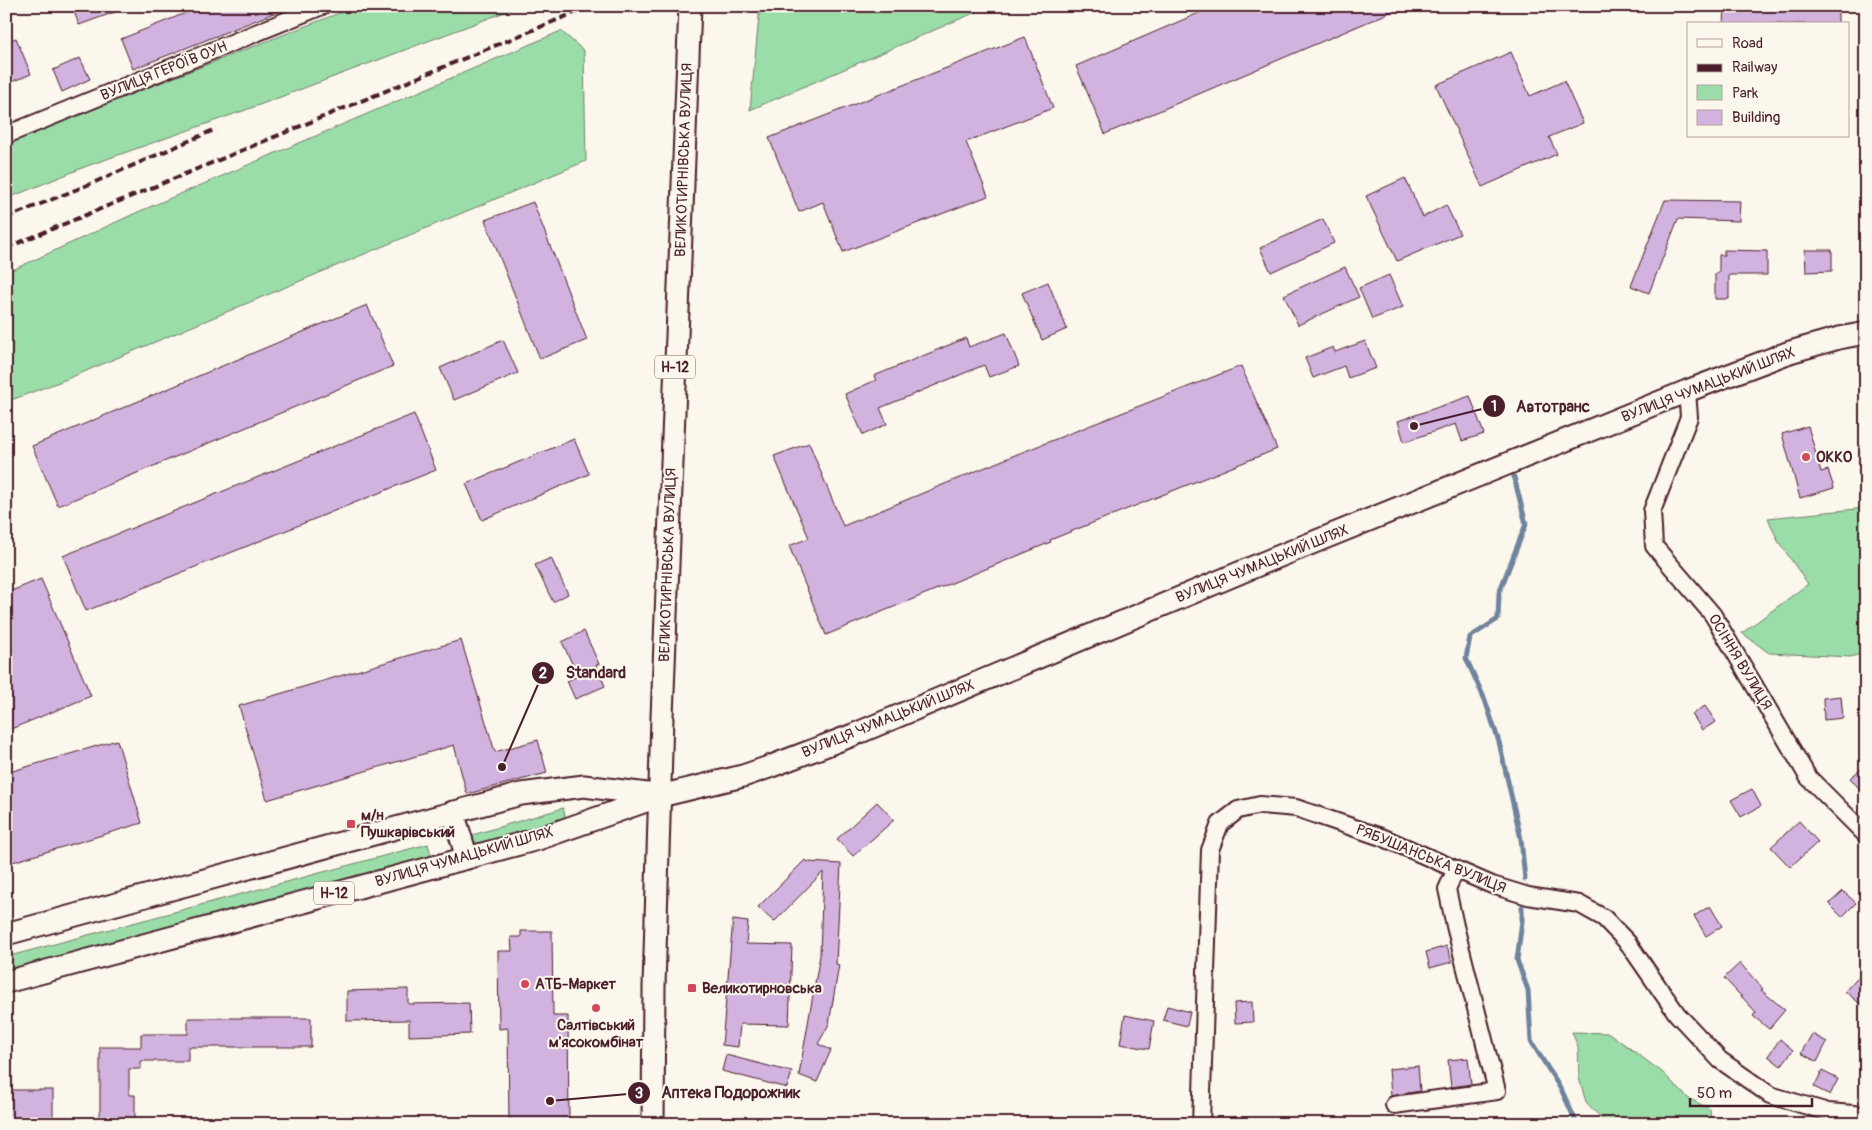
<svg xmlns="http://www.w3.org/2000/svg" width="1872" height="1130" viewBox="0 0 1872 1130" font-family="Pangolin,sans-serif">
<rect width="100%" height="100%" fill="#fbf7ec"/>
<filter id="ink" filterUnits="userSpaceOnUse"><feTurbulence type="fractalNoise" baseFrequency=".02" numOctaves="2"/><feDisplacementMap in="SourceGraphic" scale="10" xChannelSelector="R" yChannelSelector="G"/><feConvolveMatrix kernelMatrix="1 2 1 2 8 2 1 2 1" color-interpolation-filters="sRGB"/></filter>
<g filter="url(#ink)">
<g fill="#9adda8" stroke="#727e6a">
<path d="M357,6H521L254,107L87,166L6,199V143Z"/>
<path d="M760,6H990L750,110Z"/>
<path d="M561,31L584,51L586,161L67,379L6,402V273L138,212Z"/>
<path d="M1866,508V652L1851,657L1769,653L1742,633L1808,584L1778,541L1768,518Z"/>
<path d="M563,808L566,820L472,847L469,836Z"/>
<path d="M428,844L432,859L6,973V957Z"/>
<path d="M1572,1032L1609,1033L1662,1072L1688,1098L1710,1109L1711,1124H1607L1586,1102L1579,1078L1578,1047Z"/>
</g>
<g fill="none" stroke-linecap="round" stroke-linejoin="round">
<g stroke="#70839d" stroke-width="5">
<path d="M1514,477L1526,524L1499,593L1498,619L1470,637L1466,658L1485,700L1499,742L1521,839L1525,879"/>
<path d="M1522,907V921L1517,960L1528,990L1531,1041L1562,1091L1577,1124"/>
</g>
</g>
<g fill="#d2b3df" stroke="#4a1f2b">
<path d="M72,6H125L126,8L79,25Z"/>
<path d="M203,6L289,7L133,69L121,39Z"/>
<path d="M1215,6H1405L1105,134L1076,66Z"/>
<path d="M1725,6H1838V24H1724Z"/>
<path d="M1025,37L1053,108L966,142L988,196L843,252L823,202L799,212L769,138Z"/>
<path d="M16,38L31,74L6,84V42Z"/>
<path d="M1511,52L1530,96L1564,81L1583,123L1549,137L1557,154L1482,187L1436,85Z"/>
<path d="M80,58L90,79L62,92L53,70Z"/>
<path d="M1405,178L1423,217L1446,205L1460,234L1397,261L1366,196Z"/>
<path d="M1665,200L1740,201L1739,221L1678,219L1649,293L1631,286Z"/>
<path d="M533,202L587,340L540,359L485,220Z"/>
<path d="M1323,219L1334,243L1271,272L1260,248Z"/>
<path d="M1724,250L1767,251V275H1729V299H1715V273H1719V255H1724Z"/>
<path d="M1805,250H1832V271L1806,272Z"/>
<path d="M1345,267L1359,297L1298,325L1284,295Z"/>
<path d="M1389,275L1403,307L1372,319L1359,288Z"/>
<path d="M1048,282L1067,329L1042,340L1022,293Z"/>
<path d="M367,305L393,366L58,506L32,446Z"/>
<path d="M1006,333L1019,366L989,377L984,365L880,408L887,424L863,435L845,394L876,380L874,376L966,338L969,347Z"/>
<path d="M503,340L518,373L454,400L440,368Z"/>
<path d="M1365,341L1376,368L1348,378L1344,366L1313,378L1305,358L1333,347L1335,352Z"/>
<path d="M1241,366L1277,449L1050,540L1051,542L826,635L789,546L809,538L774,456L809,443L843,526L1015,455Z"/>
<path d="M1470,396L1484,434L1462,441L1456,424L1404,442L1398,421Z"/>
<path d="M414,414L436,470L86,611L63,556Z"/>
<path d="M1808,426L1821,472L1828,470L1834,488L1800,498L1782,434Z"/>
<path d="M574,439L589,474L482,520L466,484Z"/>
<path d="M551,558L568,594L553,602L535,565Z"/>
<path d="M41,579L91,696L6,731V593Z"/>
<path d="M584,631L599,664L596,665L605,686L575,699L567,681L578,676L562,642Z"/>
<path d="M461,640L495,752L538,740L547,773L467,794L454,745L267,800L239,706Z"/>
<path d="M1841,696L1843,718L1824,720L1823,698Z"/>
<path d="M1705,706L1716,722L1702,730L1692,714Z"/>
<path d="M117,740L142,823L6,864V773Z"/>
<path d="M1866,765V796L1850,778Z"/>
<path d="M1752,789L1761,806L1741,817L1731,800Z"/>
<path d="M877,802L894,820L853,856L837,839Z"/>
<path d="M1799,821L1818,842L1790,867L1771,847Z"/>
<path d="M805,860L808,862L841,864L836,964L839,965L829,1024L818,1044L831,1050L817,1082L799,1075L820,955L823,872L774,922L758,907Z"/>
<path d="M1843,891L1856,903L1842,917L1829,904Z"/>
<path d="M1710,906L1722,926L1706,936L1694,916Z"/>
<path d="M733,920L748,922L746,944L792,945L789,1025L740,1024L738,1047L722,1045Z"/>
<path d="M521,931H552L553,1016H568L569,1124H509L508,1028L499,1029L498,951H512L511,937H521Z"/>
<path d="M1447,946L1452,962L1430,968L1426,952Z"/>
<path d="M1740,963L1763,989L1761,990L1785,1010L1769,1029L1753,1016L1756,1012L1724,978Z"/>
<path d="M1866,968V1009L1845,991Z"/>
<path d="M408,989V1004L469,1003L470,1034L409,1036V1020L347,1021V991Z"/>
<path d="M1252,1002L1253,1022L1235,1023L1234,1003Z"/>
<path d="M1167,1006L1190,1012L1187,1026L1163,1020Z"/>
<path d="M1125,1015L1154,1021L1149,1049L1120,1044Z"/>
<path d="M188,1018H311V1047H188V1061H141V1069H129V1095H135V1124H100V1047H141V1034H188Z"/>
<path d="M1812,1034L1827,1042L1817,1062L1801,1053Z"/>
<path d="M1780,1039L1793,1050L1781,1066L1768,1056Z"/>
<path d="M726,1055L792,1072L787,1088L722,1071Z"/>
<path d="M1468,1058L1471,1084L1451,1087L1448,1060Z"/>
<path d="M1418,1066L1420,1091L1391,1096L1389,1069Z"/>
<path d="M1822,1071L1838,1079L1830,1095L1814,1087Z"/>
<rect x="6" y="1090" width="47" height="29"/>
</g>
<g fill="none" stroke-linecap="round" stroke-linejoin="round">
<defs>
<g id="minor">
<path d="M6,135L322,6"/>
<path d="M1687,391L1689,417L1652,511L1654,546L1713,615L1808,777L1866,835"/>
<path d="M1394,1105L1497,1091L1455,926L1447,889L1456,869"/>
<path d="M1201,1124L1210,850L1220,824L1238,810L1260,805L1296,808L1384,838L1492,885L1528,896L1579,904L1604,918L1628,943L1677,1014L1720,1060L1770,1095L1828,1112L1866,1115"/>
</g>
<g id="major">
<path d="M453,812L467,858"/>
<path d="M6,934L521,794L584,786L655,795"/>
<path d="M6,982L538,839L660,796L743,776L769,767L853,735L1270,560L1687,391L1790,352L1839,338L1866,333"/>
<path d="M653,1124L654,987L662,717L690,6"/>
</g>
</defs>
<use href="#minor" stroke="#4a1f2b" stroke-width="20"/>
<use href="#major" stroke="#4a1f2b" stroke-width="25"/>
<use href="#minor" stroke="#fbf7ec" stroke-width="16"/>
<use href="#major" stroke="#fbf7ec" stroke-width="21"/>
<g stroke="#4a1f2b" stroke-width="4" stroke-dasharray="8 4" stroke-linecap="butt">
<path d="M6,218L95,182L216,129"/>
<path d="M6,248L591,6"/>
</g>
</g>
</g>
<g fill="#d1495b" stroke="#fbf7ec" stroke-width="2">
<circle cx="1806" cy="457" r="5"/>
<rect x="346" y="819" width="10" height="10" rx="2.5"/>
<circle cx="525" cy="984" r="5"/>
<rect x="687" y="983" width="10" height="10" rx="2.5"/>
<circle cx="596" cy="1008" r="5"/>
</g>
<g text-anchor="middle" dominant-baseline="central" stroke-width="4" stroke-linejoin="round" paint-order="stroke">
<g fill="#fbf7ec" stroke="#7f6065" stroke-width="1">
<rect x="655" y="355.5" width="40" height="23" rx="4"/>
<rect x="314" y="881.5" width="40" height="23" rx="4"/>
</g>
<g font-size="14" font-weight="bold" fill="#4a1f2b">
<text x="675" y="367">Н-12</text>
<text x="334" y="893">Н-12</text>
</g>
<g font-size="15" fill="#4a1f2b" stroke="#fbf7ec">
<text transform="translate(164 71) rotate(-22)">ВУЛИЦЯ ГЕРОЇВ ОУН</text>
<text transform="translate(684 160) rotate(-88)">ВЕЛИКОТИРНІВСЬКА ВУЛИЦЯ</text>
<text transform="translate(1708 385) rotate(-21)">ВУЛИЦЯ ЧУМАЦЬКИЙ ШЛЯХ</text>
<text transform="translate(1262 564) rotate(-22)">ВУЛИЦЯ ЧУМАЦЬКИЙ ШЛЯХ</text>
<text transform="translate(668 565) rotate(-88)">ВЕЛИКОТИРНІВСЬКА ВУЛИЦЯ</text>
<text transform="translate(1740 662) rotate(59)">ОСІННЯ ВУЛИЦЯ</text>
<text transform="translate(888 719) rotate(-22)">ВУЛИЦЯ ЧУМАЦЬКИЙ ШЛЯХ</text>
<text transform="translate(464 857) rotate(-16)">ВУЛИЦЯ ЧУМАЦЬКИЙ ШЛЯХ</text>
<text transform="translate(1431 859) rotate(22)">РЯБУШАНСЬКА ВУЛИЦЯ</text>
</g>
<g font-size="15" font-weight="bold" fill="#4a1f2b" stroke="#fbf7ec" text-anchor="start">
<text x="1816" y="457">ОККО</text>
<text x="361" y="815">м/н<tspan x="361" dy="17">Пушкарівський</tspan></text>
<text x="535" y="984">АТБ-Маркет</text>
<text x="702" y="988">Великотирновська</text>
<text x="596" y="1025" text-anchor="middle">Салтівський<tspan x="596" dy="17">м'ясокомбінат</tspan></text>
</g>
</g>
<path fill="none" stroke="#4a1f2b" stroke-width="2" d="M1414 426L1494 406M502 767L543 673M550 1101L639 1093"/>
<g fill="#4a1f2b" stroke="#fbf7ec" stroke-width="2">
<circle cx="1414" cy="426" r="5"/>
<circle cx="502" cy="767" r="5"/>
<circle cx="550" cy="1101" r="5"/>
<circle cx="1494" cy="406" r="12"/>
<circle cx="543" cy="673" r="12"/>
<circle cx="639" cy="1093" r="12"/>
</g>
<g font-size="15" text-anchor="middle" font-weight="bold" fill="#fff">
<text x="1494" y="411">1</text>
<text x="543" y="678">2</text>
<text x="639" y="1098">3</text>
</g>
<g font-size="16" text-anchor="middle" font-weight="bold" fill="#4a1f2b" stroke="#fbf7ec" stroke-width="4" stroke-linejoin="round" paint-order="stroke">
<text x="1553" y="412">Автотранс</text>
<text x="596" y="678">Standard</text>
<text x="731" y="1098">Аптека Подорожник</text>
</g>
<rect width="1872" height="1130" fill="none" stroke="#fbf7ec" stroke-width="25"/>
<rect x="12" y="12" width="1847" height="1105" fill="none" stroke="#4a1f2b" stroke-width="2" filter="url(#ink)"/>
<rect x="1687" y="22" width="162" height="115" fill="#fbf7ec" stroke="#b4a19f"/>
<rect x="1697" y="39" width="25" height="8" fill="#fbf7ec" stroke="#b4a19f"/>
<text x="1732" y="48" font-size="15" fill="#4a1f2b">Road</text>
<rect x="1697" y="64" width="25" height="8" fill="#4a1f2b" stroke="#b4a19f"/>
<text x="1732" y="72" font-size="15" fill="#4a1f2b">Railway</text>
<rect x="1697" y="85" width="25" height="15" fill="#9adda8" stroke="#b4a19f"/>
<text x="1732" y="98" font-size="15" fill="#4a1f2b">Park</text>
<rect x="1697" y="110" width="25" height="15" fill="#d2b3df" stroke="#b4a19f"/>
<text x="1732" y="122" font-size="15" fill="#4a1f2b">Building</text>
<path d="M1690 1098v8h122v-8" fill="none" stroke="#4a1f2b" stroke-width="2.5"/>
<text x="1697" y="1098" font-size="15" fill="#4a1f2b" stroke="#fbf7ec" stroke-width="4" paint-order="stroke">50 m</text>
</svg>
